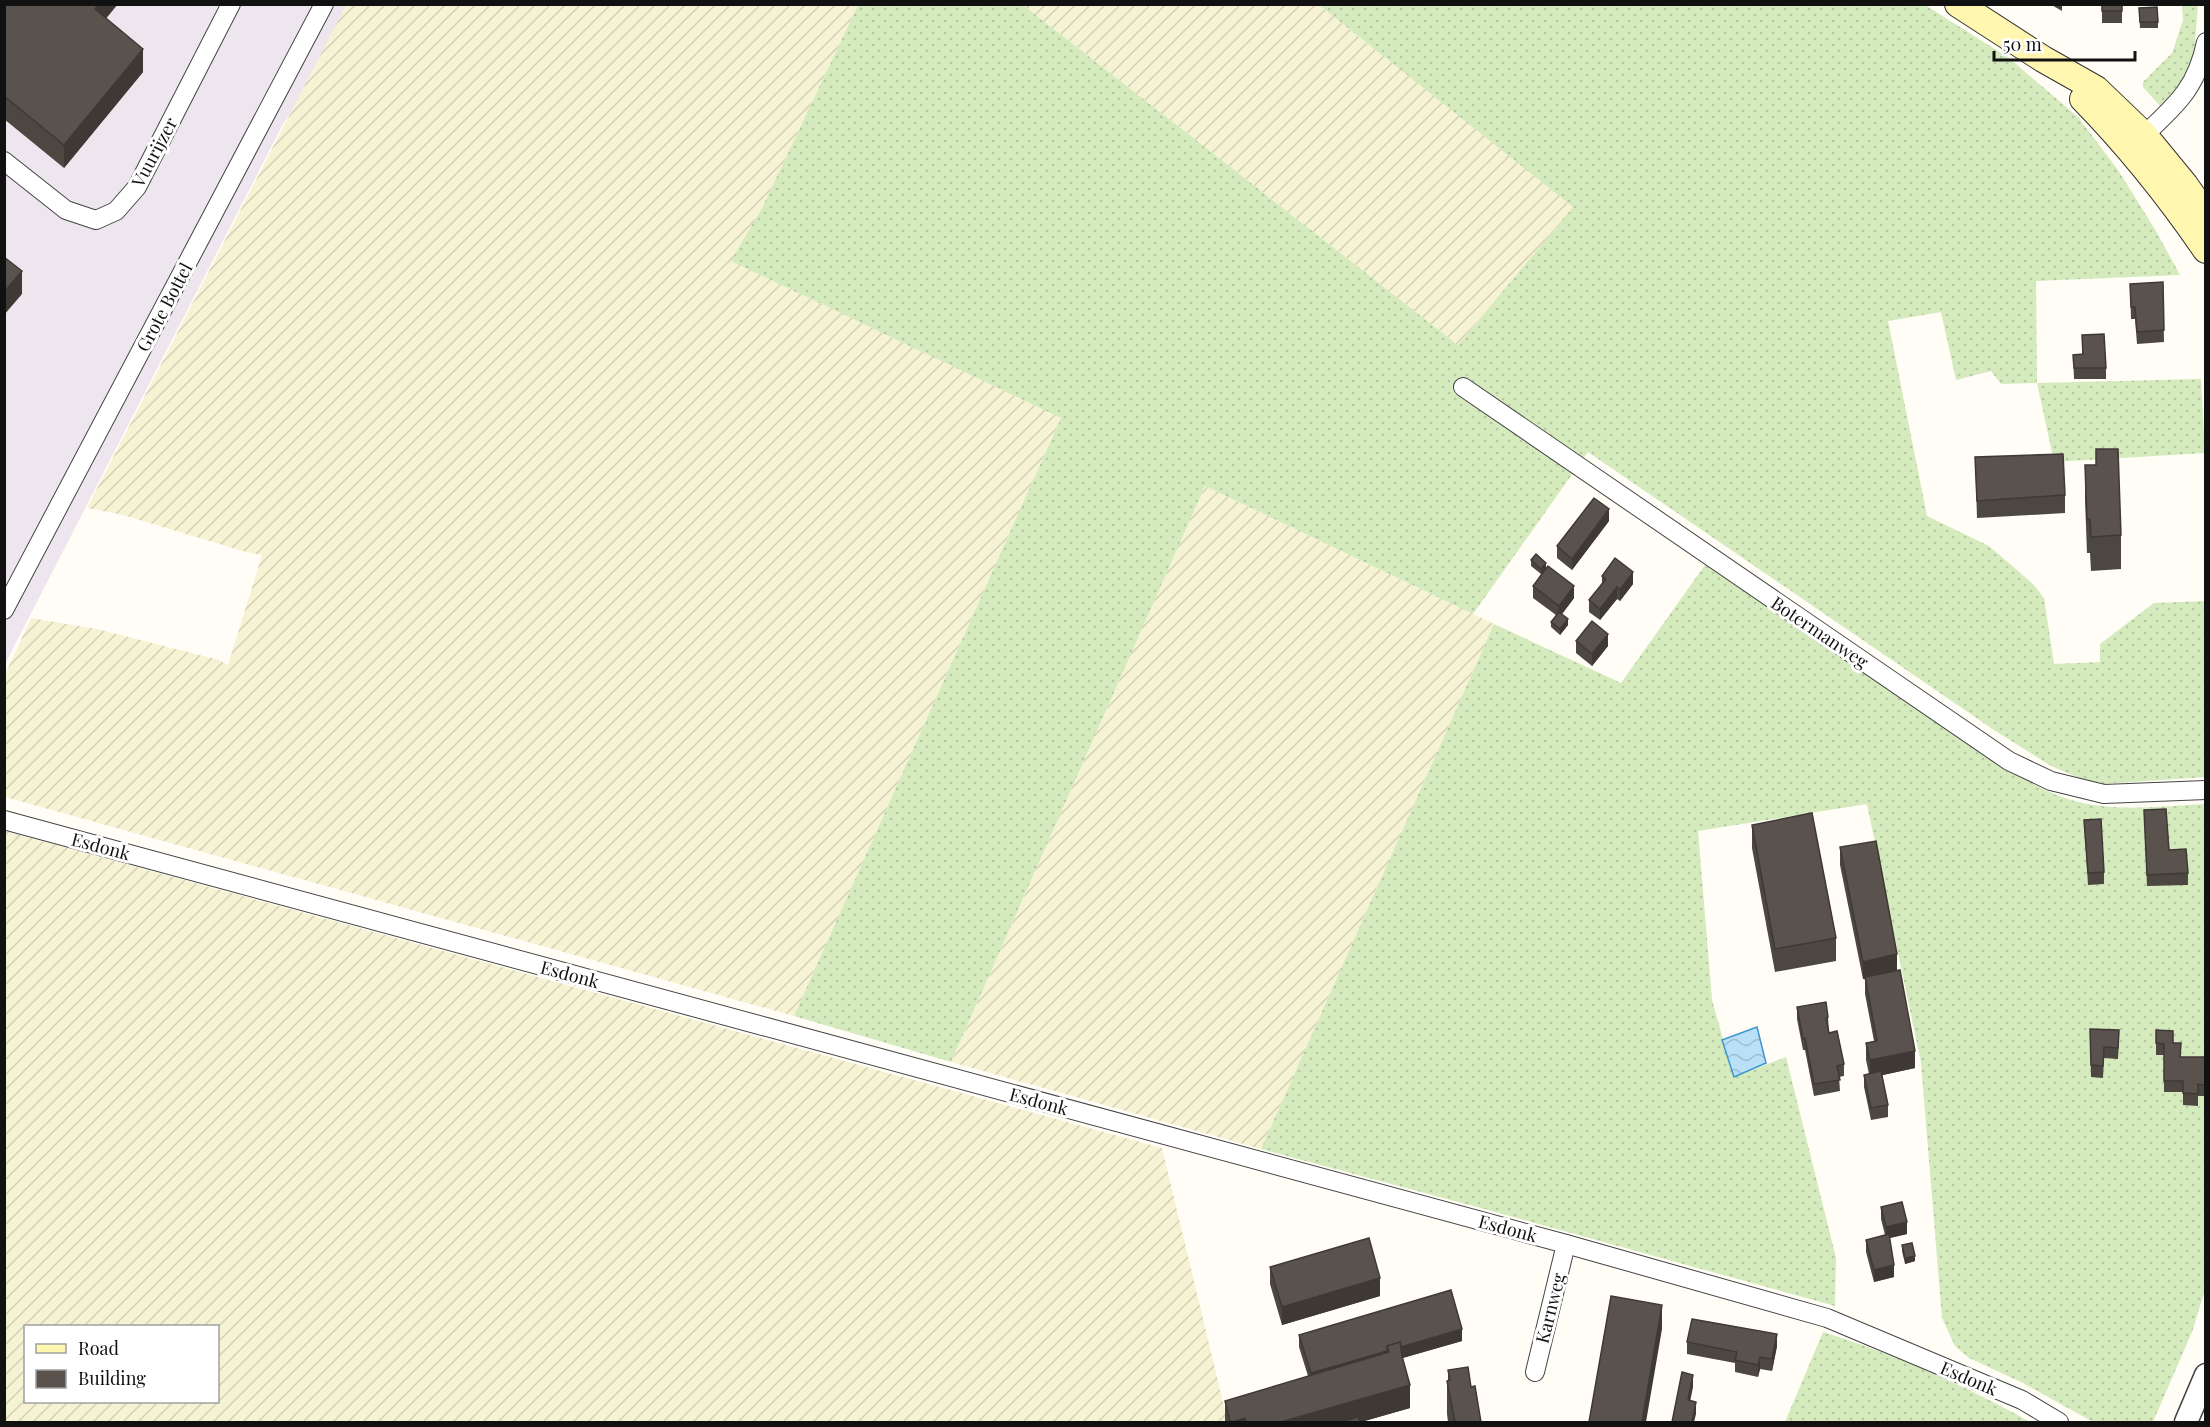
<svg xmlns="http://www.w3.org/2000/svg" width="2210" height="1427" viewBox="0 0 2210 1427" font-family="'Playfair Display',serif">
<defs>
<pattern id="farmland-furrows" width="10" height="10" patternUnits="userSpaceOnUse" patternTransform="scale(1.5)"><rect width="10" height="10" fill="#f6f3d4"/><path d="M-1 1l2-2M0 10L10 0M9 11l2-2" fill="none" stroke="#d2cfb5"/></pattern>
<pattern id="grass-dots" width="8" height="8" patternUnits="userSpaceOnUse" patternTransform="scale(1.5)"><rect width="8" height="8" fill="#d5ebbd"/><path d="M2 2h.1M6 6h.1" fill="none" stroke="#b6c8a1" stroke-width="1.8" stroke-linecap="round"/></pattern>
<pattern id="water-waves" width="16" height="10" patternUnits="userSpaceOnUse" patternTransform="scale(1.5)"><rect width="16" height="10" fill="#b9e0f7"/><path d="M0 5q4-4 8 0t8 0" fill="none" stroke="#9ebfd3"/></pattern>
</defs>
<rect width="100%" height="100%" fill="#fffdf5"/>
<path fill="#eee6ef" d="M5,5H358L282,126L5,664Z"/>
<g fill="url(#farmland-furrows)" fill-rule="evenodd">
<path d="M346,5H858L762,208L732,261L1061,418L794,1016L5,797V675L31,618L97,629L219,660L228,665L262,555L246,552L123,515L87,508Z"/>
<path d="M1023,5H1319L1574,207L1458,345Z"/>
<path d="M1205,486L1494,624L1261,1149L951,1062Z"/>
<path d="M5,831L1162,1148L1225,1410V1422H5ZM26,1326H218V1402H26Z"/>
</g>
<g fill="url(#grass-dots)">
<path d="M858,5H1023L1458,345L1573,207L1319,5H1925L2009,58L2078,117L2118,170L2156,231L2180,275L2036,281L2037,383L2201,379L2205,453L2054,462L2037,383L2001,384L1991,371L1956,380L1941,312L1888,321L1927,516L1989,546L2033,584L2044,598L2054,664L2100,662V644L2154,603L2205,601V777L2103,784L2084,780L2051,766L1994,730L1588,452L1473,614L1205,486L951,1062L794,1016L1061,418L731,261L762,208Z"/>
<path d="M2182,5H2198L2194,56L2177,88L2160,106L2143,87V82L2172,53L2183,20Z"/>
<path d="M1705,565L1992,760C2017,774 2043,792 2071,800C2115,813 2161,806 2205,804V1290L2192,1332L2153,1422H2093L2023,1383L1969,1358L1955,1346L1942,1318L1921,1063L1867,804L1698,831L1712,1000L1734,1077L1786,1057L1836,1258L1835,1306L1477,1207L1261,1149L1494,624L1621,683Z"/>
<path d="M1823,1332C1891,1353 1969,1387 2030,1422H1785Z"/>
</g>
<path fill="url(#water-waves)" stroke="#3f96cf" stroke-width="1.5" d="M1757,1027L1766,1063L1734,1077L1722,1040Z"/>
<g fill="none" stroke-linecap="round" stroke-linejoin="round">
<defs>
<g id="minor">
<path d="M2137,142C2172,108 2196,92 2206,42"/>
<path d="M4,161L66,210L96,220L116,211L137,187L231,4"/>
<path d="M1463,387L2009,761L2051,781L2104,794L2206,790"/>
<path d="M4,610L324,4"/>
<path d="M4,820L1566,1244L1827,1318L2022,1400L2059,1422"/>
<path d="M1535,1372L1566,1244"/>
</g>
<path id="tertiary" d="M2186,1422L2206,1375"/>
<g id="secondary">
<path d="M1958,4L2043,59L2096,89L2144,135L2185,185L2206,215"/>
<path d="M2083,99C2129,146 2169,196 2206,250"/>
</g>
</defs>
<use href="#minor" stroke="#444" stroke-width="20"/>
<use href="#tertiary" stroke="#444" stroke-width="25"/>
<use href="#secondary" stroke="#333" stroke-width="28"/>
<use href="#minor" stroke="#fff" stroke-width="18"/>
<use href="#tertiary" stroke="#fff" stroke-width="22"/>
<use href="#secondary" stroke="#fff6b0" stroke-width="26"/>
</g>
<g fill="#4d4742">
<path d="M4,4L107,19L143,72L64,168L4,119Z"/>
<path d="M2050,4H2062V11Z"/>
<rect x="2102" y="4" width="20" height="19"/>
<path d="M2139,8L2158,22V28H2140Z"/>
<path d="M2163,282L2164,342L2137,344L2135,319H2131L2130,284Z"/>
<path d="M2082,335L2106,368V379H2074L2073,355L2082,354Z"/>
<path d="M2096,449L2121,535V569L2091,571L2090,553H2087L2085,499V465H2096Z"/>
<path d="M1975,457L2065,495V513L1977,518Z"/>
<path d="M1609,521L1572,570L1557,558V546Z"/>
<path d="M1531,560L1546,568L1574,598L1562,614L1568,625L1560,635L1551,627V622L1556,615L1533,598V586L1541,574L1531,566Z"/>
<path d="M1602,576L1633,584L1620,601L1617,599L1600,620L1589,612V600L1602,583Z"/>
<path d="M1576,641L1608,646L1592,666L1576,653Z"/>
<path d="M2144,810L2169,850L2188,873V885L2147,886Z"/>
<path d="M2084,820L2104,872V884L2088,885Z"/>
<path d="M1752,825L1836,938V961L1775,972L1752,848Z"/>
<path d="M1840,847L1897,971L1915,1068L1882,1075L1888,1105V1117L1871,1120L1864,1087V1075L1869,1074L1866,1060V1043L1874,1041L1865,994V979H1863L1840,865Z"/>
<path d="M1797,1007L1828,1017L1829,1033L1844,1064V1076L1839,1077L1840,1091L1814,1096L1805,1050H1803L1797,1019Z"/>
<path d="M2090,1029L2119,1042L2118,1059L2104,1058L2103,1078L2091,1077Z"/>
<path d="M2156,1030L2173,1043L2181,1057H2205V1096H2198V1106L2183,1105V1092H2164V1055H2156Z"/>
<path d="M1881,1207L1907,1234L1889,1238L1894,1277L1874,1282L1866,1252V1240L1885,1235L1881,1219Z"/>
<path d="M1902,1245L1915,1261L1905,1264L1902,1251Z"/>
<path d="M1270,1267L1380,1296L1282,1325L1270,1284Z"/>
<path d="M1299,1335L1462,1341L1402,1358L1410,1408L1361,1422H1225V1401L1308,1376L1299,1347Z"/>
<path d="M1687,1342L1777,1346L1772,1371L1760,1369L1758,1377L1735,1372V1363L1687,1354Z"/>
<path d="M1448,1370L1471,1387L1481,1422H1448L1447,1414V1381L1448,1380Z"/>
</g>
<g fill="#3f3936">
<path d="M99,4H118L95,32V9Z"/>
<path d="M143,49V72L64,168V145Z"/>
<path d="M22,271V294L4,315V292Z"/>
<path d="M1609,509V521L1572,570V559Z"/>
<path d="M1546,563V569L1541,574V569Z"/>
<path d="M1633,572V584L1620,601V590Z"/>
<path d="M1574,586V598L1559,618V606Z"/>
<path d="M1617,587V599L1600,620V609Z"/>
<path d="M1568,619V625L1560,635V629Z"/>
<path d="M1608,634V646L1592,666V654Z"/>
<path d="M1897,954V972L1863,979V962Z"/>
<path d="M1915,1051V1068L1870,1078V1060Z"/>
<path d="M1907,1222V1234L1886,1239V1227Z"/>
<path d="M1915,1256V1261L1905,1264V1258Z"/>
<path d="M1894,1265V1277L1874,1282V1270Z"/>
<path d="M1380,1278V1296L1282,1325V1307Z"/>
<path d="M1662,1305V1329L1646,1422H1642Z"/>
<path d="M1462,1329V1341L1389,1362V1351Z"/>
<path d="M1777,1334V1346L1772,1371V1359Z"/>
<path d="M1387,1351V1363L1311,1385V1373Z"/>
<path d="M1760,1357V1369L1758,1377V1365Z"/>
<path d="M1693,1375V1387L1688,1412V1400Z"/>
<path d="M1410,1385V1408L1361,1422H1281Z"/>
<path d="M1696,1402V1414L1694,1422H1692Z"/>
<path d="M1245,1418V1422H1232Z"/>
</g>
<g fill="#5a524d" stroke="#3f3936" stroke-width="1.5">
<path d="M4,4H99L95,9L143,49L64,145L4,96Z"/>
<rect x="2102" y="4" width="20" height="7"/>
<path d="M2157,7L2158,22H2140L2139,8Z"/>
<path d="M4,257L22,271L4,292Z"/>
<path d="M2163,282L2164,330L2137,332L2135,307H2131L2130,284Z"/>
<path d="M2104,334L2106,368H2074L2073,355L2083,354L2082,335Z"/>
<path d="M2096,449H2118L2121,535L2091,537L2090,519L2087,520L2085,465H2096Z"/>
<path d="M2063,454L2065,495L1977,501L1975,457Z"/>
<path d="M1594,498L1609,509L1572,559L1557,546Z"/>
<path d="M1536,554L1546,563L1541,569L1531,560Z"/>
<path d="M1615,558L1633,572L1620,590L1617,587L1600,609L1589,600L1606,579L1602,576Z"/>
<path d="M1548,566L1574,586L1559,606L1533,586Z"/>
<path d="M1559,612L1568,619L1560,629L1551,622Z"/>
<path d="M1592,621L1608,634L1592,654L1576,641Z"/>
<path d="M2166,809L2169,850L2186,849L2188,873L2147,875L2144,810Z"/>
<path d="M1812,813L1836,938L1775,949L1752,825Z"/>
<path d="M2101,819L2104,872L2088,873L2084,820Z"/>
<path d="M1876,841L1897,954L1863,962L1840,847Z"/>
<path d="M1900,970L1915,1051L1870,1060L1866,1043L1877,1041L1865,977Z"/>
<path d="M1826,1002L1828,1017L1826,1018L1829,1033L1837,1031L1844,1064L1837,1066L1840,1080L1814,1084L1805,1038L1803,1039L1797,1007Z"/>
<path d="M2090,1029L2119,1030L2118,1048L2104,1047L2103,1066L2091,1065Z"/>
<path d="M2156,1030L2173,1031V1043H2181L2180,1057H2205V1085L2198,1084V1094L2183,1093V1081H2164V1044L2156,1043Z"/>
<path d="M1881,1071L1888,1105L1871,1108L1864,1075Z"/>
<path d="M1902,1202L1907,1222L1886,1227L1881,1207Z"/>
<path d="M1889,1234L1894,1265L1874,1270L1866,1240Z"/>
<path d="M1369,1238L1380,1278L1282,1307L1270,1267Z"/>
<path d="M1912,1243L1915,1256L1905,1258L1902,1245Z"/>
<path d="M1451,1290L1462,1329L1401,1347L1400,1342L1387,1346V1351L1311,1373L1299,1335Z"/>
<path d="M1611,1296L1662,1305L1642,1422H1589Z"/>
<path d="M1692,1319L1777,1334L1772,1359L1760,1357L1758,1365L1735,1360L1737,1352L1687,1342Z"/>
<path d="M1400,1342L1402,1356L1410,1385L1281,1422H1246L1245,1418L1232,1422L1230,1421L1225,1401L1389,1352L1387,1346Z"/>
<path d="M1468,1367L1471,1387L1475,1386L1481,1422H1455L1447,1381L1450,1380L1448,1370Z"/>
<path d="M1682,1372L1693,1375L1688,1400L1696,1402L1692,1422H1672Z"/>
<path d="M1358,1417L1360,1422H1341Z"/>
</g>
<g text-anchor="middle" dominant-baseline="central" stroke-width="6" stroke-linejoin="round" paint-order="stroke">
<g font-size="18" fill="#111" stroke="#fff">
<text transform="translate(154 152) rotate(-62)">Vuurijzer</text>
<text transform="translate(164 307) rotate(-62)">Grote Bottel</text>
<text transform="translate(1820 632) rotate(34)">Botermanweg</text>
<text transform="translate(101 846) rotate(15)">Esdonk</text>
<text transform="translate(570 974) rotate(15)">Esdonk</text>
<text transform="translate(1039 1101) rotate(15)">Esdonk</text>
<text transform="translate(1508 1228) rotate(15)">Esdonk</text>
<text transform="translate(1550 1308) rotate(-76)">Karnweg</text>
<text transform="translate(1969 1378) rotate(23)">Esdonk</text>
</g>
</g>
<rect width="2210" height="1427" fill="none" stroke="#111111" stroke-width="12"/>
<rect x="24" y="1325" width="195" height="78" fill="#ffffff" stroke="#a0a0a0" stroke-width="1.5"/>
<rect x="36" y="1344" width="30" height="9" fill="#fff6b0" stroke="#a0a0a0" stroke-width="1.5"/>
<text x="78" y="1355" font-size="18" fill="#111111">Road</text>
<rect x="36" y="1370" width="30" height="18" fill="#5a524d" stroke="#a0a0a0" stroke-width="1.5"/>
<text x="78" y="1385" font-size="18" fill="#111111">Building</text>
<path d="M1994 51v9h141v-9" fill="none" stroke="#111111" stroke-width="3"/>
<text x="2003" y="51" font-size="18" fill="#111111" stroke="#ffffff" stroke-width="4.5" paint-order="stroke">50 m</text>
</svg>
